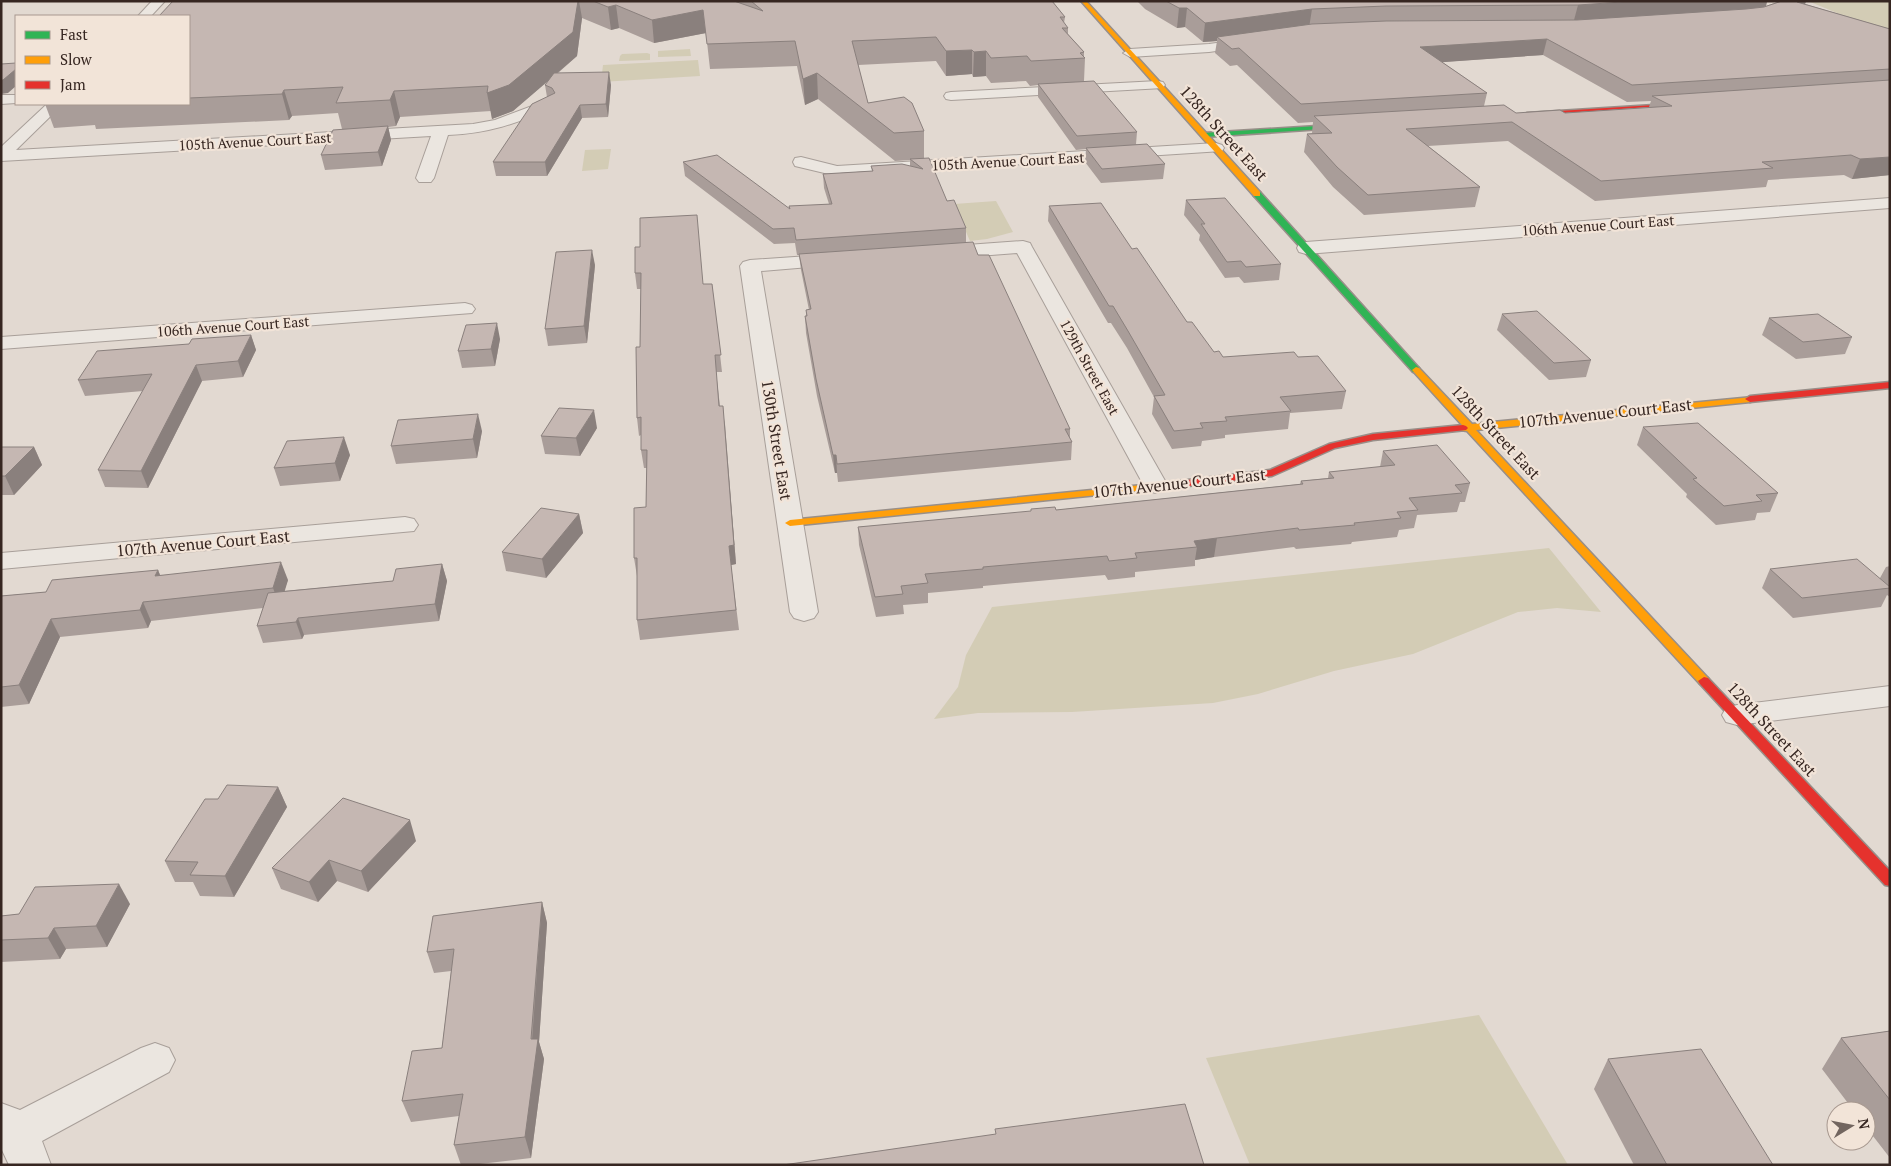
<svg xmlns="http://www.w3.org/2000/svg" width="1891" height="1166" viewBox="0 0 1891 1166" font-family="'PT Serif',serif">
<rect width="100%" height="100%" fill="#e2d9d1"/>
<g fill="#d3ccb5">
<path d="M1808,1H1890V35Z"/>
<path d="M690,49L691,56L658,57V51Z"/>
<path d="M647,53L650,54V60L619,61L620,56L622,54Z"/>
<path d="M698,60L700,76L601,82L603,65Z"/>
<path d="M611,149L608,169L582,171L585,150Z"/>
<path d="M996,201L1013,232L987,239L970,241L954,204Z"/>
<path d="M1549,548L1601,612L1557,608L1518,612L1413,654L1334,671L1258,694L1213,703L1072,712L978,713L934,719L958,687L966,655L992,607Z"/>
<path d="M1479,1015L1568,1165H1250L1206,1058Z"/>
</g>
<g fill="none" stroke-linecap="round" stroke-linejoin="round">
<defs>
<g id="street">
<path d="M152,1H165L151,16H138Z"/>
<path d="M1253,38L1258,39L1260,42L1258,45L1209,52L1130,57L1123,53L1130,49L1209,44Z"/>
<path d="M1158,81L1163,82L1165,85L1163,88L951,100L946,99L944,96L946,93L951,92Z"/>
<path d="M1,95H16V103L1,104Z"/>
<path d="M548,100L553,102L556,105L553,108C514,124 490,133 448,135L434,178L431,182H419L416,178L431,136L1,161V147L47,104H63L16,150L473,124L495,120Z"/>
<path d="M1216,143L1222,145L1224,148L1222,151L837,176L795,166L793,162L795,158L801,157L837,166Z"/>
<path d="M1890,198V208L1306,254L1299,252L1297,248L1299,244L1306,242Z"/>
<path d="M1023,241L1030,243L1032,247L1168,486L1165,491L1156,493L1147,491L1144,486L1017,253L939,259L932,257L930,253L932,249L939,247Z"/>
<path d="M838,254L845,256L848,260L845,264L761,271L818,612L814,618L804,621L794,618L790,612L740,266L743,262L750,260Z"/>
<path d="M465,303L472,305L475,309L472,313L1,349V337Z"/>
<path d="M405,517L414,519L418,525L414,531L1,569V553Z"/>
<path d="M1890,686V706L1737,725L1726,722L1722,715L1726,708L1737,705Z"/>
<path d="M155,1043L169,1048L175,1060L169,1072L42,1141L51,1165H9L1,1148V1103L20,1110L141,1048Z"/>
</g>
<g id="fast">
<path d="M1349,124L1352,126L1351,127L1204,137L1201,135L1204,133Z"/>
<path d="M1254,192H1260L1419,368V372H1413L1254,196Z"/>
</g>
<g id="slow">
<path d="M1081,1H1086L1260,192V196H1254Z"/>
<path d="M1416,367L1419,368L1472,424L1753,397V401L1750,402L1476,430L1708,678L1710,681L1708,684H1700L1467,431L1460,430L1458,428L1462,425L1412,370Z"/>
<path d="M1163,483L1167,484L1168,486L1167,488L790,526L785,523L790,520Z"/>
</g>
<g id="jam">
<path d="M1686,103L1689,105L1688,106L1527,117L1524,115L1527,113Z"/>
<path d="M1890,382V388L1750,402L1745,399L1750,396Z"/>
<path d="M1463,425L1466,426L1468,428L1466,430L1373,440L1335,448L1272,476L1163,489L1158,486L1163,483L1270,470L1329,444L1373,434Z"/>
<path d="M1704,677L1708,678L1890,871V886L1885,885L1700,684L1698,681Z"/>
</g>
</defs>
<use href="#street" stroke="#a89f99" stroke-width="2"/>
<use href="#fast" stroke="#988f89" stroke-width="3"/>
<use href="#slow" stroke="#988f89" stroke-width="3"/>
<use href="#jam" stroke="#988f89" stroke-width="3"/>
<use href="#street" fill="#ebe6e0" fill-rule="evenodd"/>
<use href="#fast" fill="#30b455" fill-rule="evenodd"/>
<use href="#slow" fill="#ff9f0a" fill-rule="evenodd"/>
<use href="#jam" fill="#e5322d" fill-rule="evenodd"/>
</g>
<g fill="#a99d99" fill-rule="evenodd">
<path d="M173,1H1052L1065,17L1064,23L1068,28V34L1084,52V57L1085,58L1084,81L1137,132L1136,144L1165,164L1163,179L1101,183L1085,162L1086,149L1076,150L1038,97V85L1030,86L1026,81L991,83L986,76L973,77L972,74L946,76L936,61L858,65L868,103L924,131V158L947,201L966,228V243L978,255L1070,429V438L1072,442L1071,460L838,482L837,473H835L817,396L806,333L805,316H806V310H809L801,270L799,255H797L795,243L774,244L685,176L683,162L789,208L829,204L824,188L823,174L872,171L871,166H910V160L895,161L818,99L805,105L797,66L710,69L706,33L654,43L619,28L611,30L582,18L577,56L558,73L611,85L608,117L582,118L547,176H496L493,162L547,97L545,85L548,81L513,111L494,118L492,119L491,111L400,117L396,126L388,127L391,140L382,166L325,170L321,155L342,129L338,113L292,116L289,120L96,129L95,125L54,128L45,104H189V16Z"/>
<path d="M1137,1H1767L1766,6L1763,7L1781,1H1806L1805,4L1890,29V175L1852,179L1844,175L1768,180L1766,187L1595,201L1508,141L1428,146L1480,187L1475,207L1364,215L1333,187L1304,152L1307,134L1312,133L1313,122L1298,123L1237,65L1230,66L1215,53L1217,41L1203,42L1185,27L1177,28L1145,9ZM1543,55L1627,102L1651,101L1649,107L1565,113H1516L1484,106L1487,93L1442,62Z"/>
<path d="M1186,200L1281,264L1279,280L1244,283L1239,277L1225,278L1199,240L1200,235L1184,215Z"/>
<path d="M1049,206L1132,249L1187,322L1214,352L1223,357H1298L1346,391L1342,409L1290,413L1288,429L1225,435V438L1202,441L1201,446L1172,449L1152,414L1154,397L1127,348L1111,323H1108L1048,221Z"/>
<path d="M640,247L703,284H712L722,372H716L720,406L725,424L736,564L731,565L739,630L640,640L637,620V576L634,558L646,507L647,468H644L641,450V435L639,436L637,418L640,347L641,289H637L635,273Z"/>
<path d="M595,265L587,343L548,346L545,329Z"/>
<path d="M1502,314L1591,360L1586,377L1549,380L1497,330Z"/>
<path d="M1769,318L1852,337L1845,354L1796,359L1762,335Z"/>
<path d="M251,335L256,350L243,377L202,381L148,488L105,487L98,470L143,391L85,396L78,380L189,344Z"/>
<path d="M500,339L495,366L462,368L458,351Z"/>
<path d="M1643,427L1778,493L1770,512L1757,513L1755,520L1716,525L1686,497L1687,494L1637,445Z"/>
<path d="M597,428L580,456L545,454L541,436Z"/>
<path d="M482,431L477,458L396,464L391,446Z"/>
<path d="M1,447H34L42,465L14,495H1Z"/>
<path d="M1383,451L1470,483L1465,502H1460L1457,512L1417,515L1414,528L1399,530L1397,537L1352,542L1351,544L1296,549L1294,547L1214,557L1195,560V566L1135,572V577L1108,580L1105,575L983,586V588L928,593V603L903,605L904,614L876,617L859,545L858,527L1056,510L1300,484L1301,481L1328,478L1329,472L1380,467Z"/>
<path d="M350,455L340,481L280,486L274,468Z"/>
<path d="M579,514L583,533L546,578L506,571L502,552Z"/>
<path d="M442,564L447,581L439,621L304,635L302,639L263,643L257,626L263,608L151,621L148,628L60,637L29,704L1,707V596L46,592L158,570L160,575L288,580L284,591L393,581Z"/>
<path d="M1890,566V597L1887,595L1881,607L1793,618L1762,588L1770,569L1880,578L1886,567Z"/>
<path d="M278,787L287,807L234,897L200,896L193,882H175L165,861L218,799Z"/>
<path d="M416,841L368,892L337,881L318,902L281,889L272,868Z"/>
<path d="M542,902L547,923L539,1042L544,1059L531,1158L471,1165H461L454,1145L459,1116L411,1122L402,1101L442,1048L451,971L434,973L427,952Z"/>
<path d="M130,904L107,947L66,949L60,959L1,962V916Z"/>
<path d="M1890,1031V1158L1866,1127V1111H1854L1822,1069L1841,1038Z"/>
<path d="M1608,1059L1773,1165H1634L1594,1089Z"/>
</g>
<g fill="#8a807d">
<path d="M578,1H579L582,18L577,56L513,111L492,119L487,93Z"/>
<path d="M1637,1H1767L1766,6L1756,11L1573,24L1578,5Z"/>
<path d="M1806,1L1802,14L1797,2Z"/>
<path d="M616,5L619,28L611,30L608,7Z"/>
<path d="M1179,8H1187L1185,27L1177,28Z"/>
<path d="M1312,9L1309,28L1217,37V41L1203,42L1205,23Z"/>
<path d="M703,10L706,33L654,43L652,20Z"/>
<path d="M1547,39L1543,55L1417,64L1420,47Z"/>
<path d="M972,50V74L946,76V51Z"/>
<path d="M986,51V76L973,77L974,52Z"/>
<path d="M16,69V86L8,93L1,94V80Z"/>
<path d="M609,72L611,85L608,117L606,104Z"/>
<path d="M817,73L818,99L805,105L803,79Z"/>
<path d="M284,90L292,116L289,120L282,94Z"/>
<path d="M394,91L400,117L396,126L390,100Z"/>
<path d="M580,105L582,118L547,176L545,162Z"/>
<path d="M388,126L391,140L382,166L378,152Z"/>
<path d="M1890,157V175L1852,179L1860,159Z"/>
<path d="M592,250L595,265L587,343L584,326Z"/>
<path d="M497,323L500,339L495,366L491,349Z"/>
<path d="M251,335L256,350L243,377L238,361Z"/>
<path d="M196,365L202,381L148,488L141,471Z"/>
<path d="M723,406L736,564L731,565L729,546Z"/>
<path d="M594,410L597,428L580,456L576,438Z"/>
<path d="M478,414L482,431L477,458L473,439Z"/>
<path d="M344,437L350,455L340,481L335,463Z"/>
<path d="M34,447L42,465L14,495L5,476Z"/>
<path d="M833,455H836L837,473H835Z"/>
<path d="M579,514L583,533L546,578L542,559Z"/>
<path d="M1217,538L1214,557L1195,560L1197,547L1194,541Z"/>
<path d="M281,562L288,580L280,607L273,588Z"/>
<path d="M442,564L447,581L439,621L435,604Z"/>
<path d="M158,570L165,588L155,576Z"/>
<path d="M143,602L151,621L148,628L140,610Z"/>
<path d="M298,618L304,635L302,639L296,622Z"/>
<path d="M51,619L60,637L29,704L19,685Z"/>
<path d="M278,787L287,807L234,897L225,876Z"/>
<path d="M410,820L416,841L368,892L361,871Z"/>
<path d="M329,860L337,881L318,902L309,882Z"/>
<path d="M119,884L130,904L107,947L96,926Z"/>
<path d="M542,902L547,923L539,1042L544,1059L531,1158L525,1137Z"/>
<path d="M54,928L66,949L60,959L48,938Z"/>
</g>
<g fill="#c5b7b2" stroke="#8a807d">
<path d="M173,1H578L573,32L509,85L487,93L488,86L394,91L390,100L336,103L343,87L284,90L282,94L189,98V16H159Z"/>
<path d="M593,1H734L763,11L751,1H1052L1065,17H1060L1068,28H1062L1084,52L1080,53L1085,58L1031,61L1027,56L991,58L986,51L974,52L972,50L946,51L936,37L852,41L868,103L904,97L912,103L924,131L894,133L817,73L803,79L795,41L707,44L703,10L652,20L616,5L608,7Z"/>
<path d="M1166,1H1637L1578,5L1386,6L1312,9L1205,23L1187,8H1179Z"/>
<path d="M1782,1H1798L1797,2L1890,29V69L1632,85L1547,39L1420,47L1487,93L1301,104L1239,48L1232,49L1217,37L1312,24L1386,21L1577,20L1746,9L1764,7Z"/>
<path d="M16,63V69L3,80H1V64Z"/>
<path d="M609,72L606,104L580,105L545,162H493L532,104L555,93L552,88L545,85L554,73Z"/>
<path d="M1890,80V157L1860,159L1851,155L1762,162L1773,168L1601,181L1512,122L1406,129L1480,187L1368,195L1337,167L1307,134L1332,133L1314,116L1504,105L1516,113L1560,110L1565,113L1672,106L1652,96Z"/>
<path d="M1094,81L1137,132L1077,136L1038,84Z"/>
<path d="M388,126L378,152L321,155L333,130Z"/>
<path d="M1147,144L1165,164L1102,169L1086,148Z"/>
<path d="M717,155L790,209L789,206L832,204L823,174L873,171L871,166L902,164L923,169L910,159L929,158L947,201L954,200L966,228L796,240L794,228L773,229L683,162Z"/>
<path d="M1225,198L1281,264L1246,267L1241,261L1227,262L1201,224H1205L1186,200Z"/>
<path d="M1101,203L1132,249L1137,248L1187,322H1192L1214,352L1219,351L1223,357L1294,352L1298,357L1318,356L1346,391L1280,397L1291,411L1225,417L1227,421L1200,423L1203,428L1174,431L1154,396L1165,395L1128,331L1113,306H1109L1049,206Z"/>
<path d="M697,215L703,284H712L721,355H715L719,406H723L734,545L729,546L736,610L637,620V558H634V508L646,507L647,450H641V417L637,418L636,347H640L641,273H635V247H640V218Z"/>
<path d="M973,242L978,255H989L1070,429H1065L1072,442L837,464L836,455H833L816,379L805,316H807L806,310L811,309L799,254Z"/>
<path d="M592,250L584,326L545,329L556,252Z"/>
<path d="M1537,311L1591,360L1554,363L1502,314Z"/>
<path d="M1818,314L1852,337L1803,342L1769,318Z"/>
<path d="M497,323L491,349L458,351L466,325Z"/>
<path d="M251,335L238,361L196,365L141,471L98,470L152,374L78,380L97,351L189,344L192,339Z"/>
<path d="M559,408L594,410L576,438L541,436Z"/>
<path d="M478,414L473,439L391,446L398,420Z"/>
<path d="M1698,423L1778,493L1756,495L1762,501L1724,506L1693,479L1697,478L1643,427Z"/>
<path d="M344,437L335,463L274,468L287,441Z"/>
<path d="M1437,445L1470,483L1455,485L1462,493L1409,498L1418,510L1397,512L1401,518L1354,523L1355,525L1299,530L1298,528L1217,538L1194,541L1197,547L1135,553L1137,558L1109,561L1107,556L983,567V569L925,574L928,583L901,586L903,594L875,597L858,527L1031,511V509L1055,507L1056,510L1303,484L1301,481L1334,478L1329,472L1395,465L1383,451Z"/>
<path d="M1,447H34L5,476H1Z"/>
<path d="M541,508L579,514L542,559L502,552Z"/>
<path d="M1857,559L1890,587V588L1802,598L1770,569Z"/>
<path d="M281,562L273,588L143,602L140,610L51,619L19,685L1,687V596L46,592L52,580L158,570L155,576Z"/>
<path d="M442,564L435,604L298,618L296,622L257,626L268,593L393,581L396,569Z"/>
<path d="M227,785L278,787L225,876L190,875L198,862L165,861L205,799H218Z"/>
<path d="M343,798L410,820L361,871L329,860L309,882L272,868Z"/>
<path d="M119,884L96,926L54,928L48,938L1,940V916L19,914L35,887Z"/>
<path d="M542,902L531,1039H538L525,1137L454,1145L463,1094L402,1101L412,1051L442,1048L454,949L427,952L433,916Z"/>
<path d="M1890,1031V1100L1841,1038Z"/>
<path d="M1701,1049L1773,1165H1667L1608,1059Z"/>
<path d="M1185,1104L1204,1165H783L996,1134L995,1129Z"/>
</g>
<g text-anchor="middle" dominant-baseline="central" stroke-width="4.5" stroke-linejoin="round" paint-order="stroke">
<g font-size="14" fill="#362621" stroke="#f2e4d8">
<text transform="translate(255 141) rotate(-3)">105th Avenue Court East</text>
<text transform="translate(1008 161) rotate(-3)">105th Avenue Court East</text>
<text transform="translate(1598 225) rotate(-4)">106th Avenue Court East</text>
<text transform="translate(233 326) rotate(-4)">106th Avenue Court East</text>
<text transform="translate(1090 367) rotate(61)">129th Street East</text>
</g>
<g font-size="16" fill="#362621" stroke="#f2e4d8">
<text transform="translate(1224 133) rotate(48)">128th Street East</text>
<text transform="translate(1605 413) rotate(-6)">107th Avenue Court East</text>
<text transform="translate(1496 432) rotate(47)">128th Street East</text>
<text transform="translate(777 440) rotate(81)">130th Street East</text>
<text transform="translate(1179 483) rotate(-6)">107th Avenue Court East</text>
<text transform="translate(203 543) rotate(-5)">107th Avenue Court East</text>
<text transform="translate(1772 729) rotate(47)">128th Street East</text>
</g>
</g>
<rect width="1891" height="1166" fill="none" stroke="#362621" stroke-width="5"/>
<rect x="15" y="15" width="175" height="90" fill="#f2e4d8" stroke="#a7988f"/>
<rect x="25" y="31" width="25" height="8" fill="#30b455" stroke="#a7988f"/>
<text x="60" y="40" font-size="15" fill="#362621">Fast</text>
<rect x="25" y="56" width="25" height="8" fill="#ff9f0a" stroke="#a7988f"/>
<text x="60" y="65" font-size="15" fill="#362621">Slow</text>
<rect x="25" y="81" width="25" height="8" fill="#e5322d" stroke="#a7988f"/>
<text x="60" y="90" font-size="15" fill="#362621">Jam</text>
<g transform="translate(1851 1126) rotate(80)"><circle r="24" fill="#f2e4d8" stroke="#a7988f"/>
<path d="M0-4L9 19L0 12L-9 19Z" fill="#72655f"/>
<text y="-8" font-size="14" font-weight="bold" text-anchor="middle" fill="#362621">N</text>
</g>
</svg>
